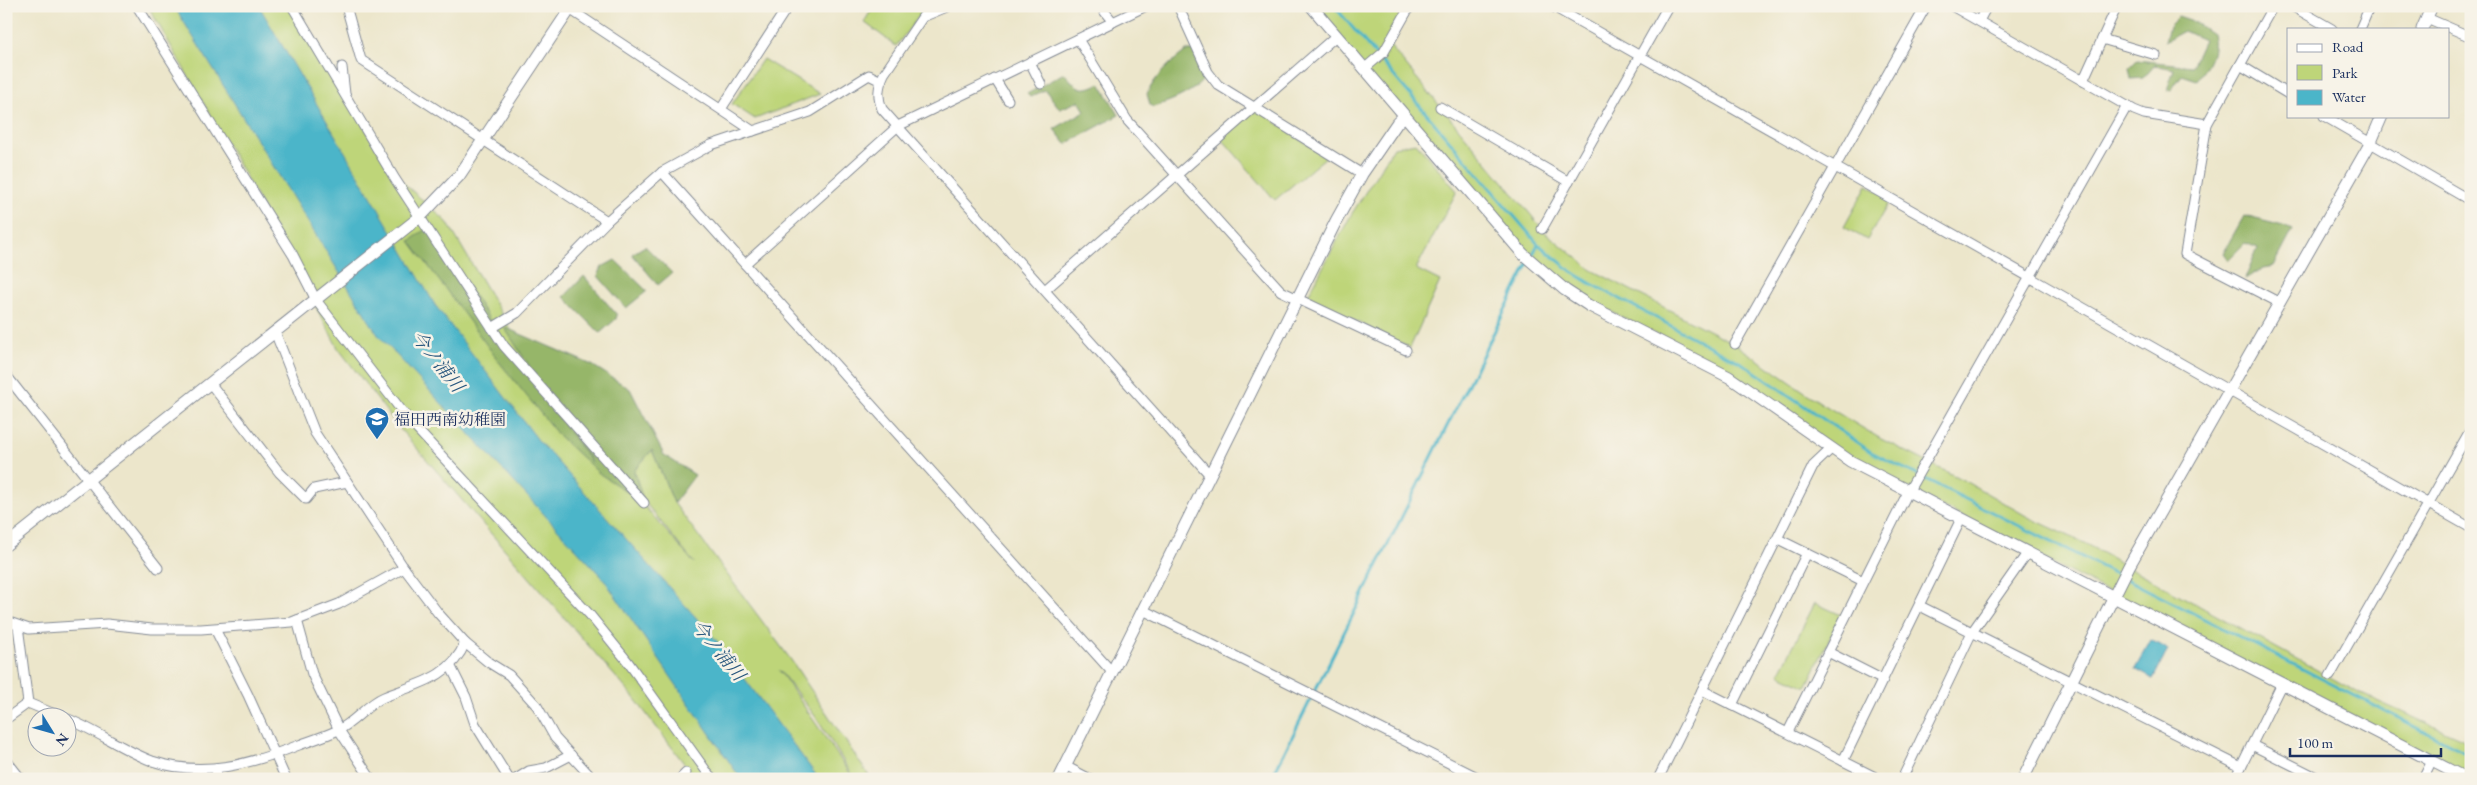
<svg xmlns="http://www.w3.org/2000/svg" width="2477" height="785" viewBox="0 0 2477 785" font-family="'EB Garamond','Noto Serif JP',serif">
<rect width="100%" height="100%" fill="#f7f3e8"/>
<filter id="ink" filterUnits="userSpaceOnUse"><feTurbulence type="fractalNoise" baseFrequency=".02" numOctaves="2"/><feDisplacementMap in="SourceGraphic" scale="10" xChannelSelector="R" yChannelSelector="G"/><feConvolveMatrix kernelMatrix="1 2 1 2 8 2 1 2 1" color-interpolation-filters="sRGB"/></filter>
<filter id="wash" filterUnits="userSpaceOnUse"><feTurbulence type="fractalNoise" baseFrequency=".0096" numOctaves="4" result="noise"/><feDisplacementMap in="SourceGraphic" scale="20" xChannelSelector="R" yChannelSelector="G"/><feGaussianBlur stdDeviation="1.12" result="paint"/><feColorMatrix in="noise" values="0 0 0 0 0 0 0 0 0 0 0 0 0 0 0 0 0 1.4 0 .05"/><feComposite in="paint" operator="in"/></filter>
<g filter="url(#wash)">
<rect width="100%" height="100%" fill="#ece6cb"/>
<g fill="#bed579" stroke="#6c826c">
<path d="M148,6H294L390,171L447,222L553,401L694,563L643,500L634,471L652,450L674,503L791,660L871,779H855L815,716L779,670L854,779H696L635,699L400,429L338,348L248,181Z"/>
<path d="M874,6H927L896,46L864,22Z"/>
<path d="M1311,6H1403L1409,9L1389,45L1546,233L1592,270L1735,344L1821,403L1881,439L1969,483L2028,517L2084,543L2359,693L2471,743V779L1835,451L1732,373L1557,284L1481,206Z"/>
<path d="M763,59L820,94L755,119L732,104Z"/>
<path d="M1254,107L1326,157L1275,200L1222,139Z"/>
<path d="M1416,143L1457,191L1416,269L1440,281L1410,348L1307,297L1351,215L1394,147Z"/>
<path d="M1867,185L1891,199L1867,240L1844,227Z"/>
<path d="M1815,603L1841,615L1806,687L1779,674Z"/>
</g>
<g fill="#96b669" stroke="#587264">
<path d="M2178,17L2196,23L2212,34C2217,51 2207,66 2197,80L2182,75L2171,90H2167L2174,69L2154,65L2143,78L2131,79L2129,68L2137,60L2192,66L2204,40L2184,31L2165,41L2169,26Z"/>
<path d="M1186,51H1194L1208,72C1200,91 1171,101 1153,107L1150,105L1147,94C1156,75 1170,63 1186,51Z"/>
<path d="M1064,73C1078,88 1080,93 1100,83L1119,115L1066,144L1054,129L1085,111L1079,101L1060,109L1045,90L1030,97L1027,94Z"/>
<path d="M2244,216L2283,226L2293,230L2274,266L2263,268L2245,279L2258,248L2245,243L2228,260L2223,253Z"/>
<path d="M430,230L516,359L592,463L504,327L592,365L630,389L664,455L695,475L674,503L652,450L634,471L644,503L600,474L559,436L500,363L410,241L423,231Z"/>
<path d="M645,246L672,273L658,285L632,254Z"/>
<path d="M615,260L647,291L626,308L598,276L602,267Z"/>
<path d="M584,276L617,315L616,319L600,333L564,297Z"/>
</g>
<g fill="#4bb5c9" stroke="#337294">
<path d="M174,6H259L435,305L538,440L716,640L819,779H741L603,578L378,335Z"/>
<path d="M2151,640L2168,650L2153,679L2135,669Z"/>
</g>
<g fill="none" stroke-linecap="round" stroke-linejoin="round">
<g stroke="#4bb5c9" stroke-width="3">
<path d="M1334,6L1538,244L1571,271L1590,283L1745,365L1871,452L2120,576"/>
<path d="M1532,256L1538,244"/>
<path d="M2126,579L2471,755"/>
<path d="M1271,779L1529,262"/>
</g>
</g>
</g>
<g filter="url(#ink)">
<g fill="none" stroke-linecap="round" stroke-linejoin="round">
<defs>
<g id="street">
<path d="M137,6L293,255L316,300L412,424L590,615L628,662L712,779"/>
<path d="M292,6L395,179L504,346L644,503"/>
<path d="M346,6L361,60L607,221"/>
<path d="M565,6L753,131"/>
<path d="M930,6L884,74C878,87 877,96 882,109L1210,475"/>
<path d="M1100,6L1113,22"/>
<path d="M1178,6L1208,72L1218,85L1362,174"/>
<path d="M1552,6L2471,528"/>
<path d="M1952,6L2134,110L2144,114L2207,124"/>
<path d="M2273,6L2207,124L2185,254L2280,303"/>
<path d="M2292,6L2332,29"/>
<path d="M925,16L949,6"/>
<path d="M2427,18L2471,37"/>
<path d="M1979,21L1987,6"/>
<path d="M2360,29L2370,6"/>
<path d="M1078,39L1127,120L1281,291L1406,350"/>
<path d="M2102,39L2156,55"/>
<path d="M1030,62L1041,84"/>
<path d="M2240,65L2288,94"/>
<path d="M342,67L345,94"/>
<path d="M1364,69L1384,52L1410,6"/>
<path d="M995,79L1008,100"/>
<path d="M2083,81L2117,6"/>
<path d="M1440,107L1569,182"/>
<path d="M721,109L788,6"/>
<path d="M2324,116L2471,201"/>
<path d="M662,172L1112,672"/>
<path d="M1542,229L1668,6"/>
<path d="M745,264L898,126L1146,6"/>
<path d="M1045,290L1336,36"/>
<path d="M492,328L517,313L607,221L662,172L711,145L810,112L869,75L881,81"/>
<path d="M1735,344L1926,6"/>
<path d="M6,375L158,568"/>
<path d="M210,383L279,472L306,499L314,489L347,482"/>
<path d="M1778,539L1863,581"/>
<path d="M1920,606L2241,767"/>
<path d="M1143,610L1481,779"/>
<path d="M297,620L312,674L339,730L371,779"/>
<path d="M6,621L29,629L107,624L152,629H201L292,622L339,604L404,568"/>
<path d="M18,626L28,703L64,718"/>
<path d="M215,629L248,695L286,779"/>
<path d="M465,643L488,662L509,675L537,706L555,738L593,779"/>
<path d="M1828,652L1883,680"/>
<path d="M451,667L466,697L475,724L509,779"/>
<path d="M2330,676L2471,429"/>
<path d="M1702,690L1879,779"/>
<path d="M1732,705L1807,553"/>
<path d="M6,719L28,703"/>
<path d="M68,719C97,731 123,750 152,761C203,778 251,764 299,745C312,740 326,736 338,730C355,722 367,704 384,697C416,684 451,678 465,643L438,613L404,568L315,433L275,332"/>
<path d="M1788,732L1908,492L2127,106"/>
<path d="M2252,745L2320,779"/>
<path d="M6,760L21,779"/>
<path d="M1843,761L1961,519"/>
<path d="M1065,766L1090,779"/>
<path d="M216,779L217,768"/>
<path d="M516,779L529,771L546,768L571,755"/>
<path d="M680,779L686,773"/>
<path d="M1658,779L1813,466L1831,449"/>
<path d="M1902,779L1972,632L2028,552"/>
<path d="M2235,779L2282,683"/>
<path d="M2423,779L2432,761"/>
</g>
<g id="secondary">
<path d="M1311,6L1523,254L1565,290L1588,305L1729,377L1850,461L2467,779"/>
<path d="M2422,29L2432,6"/>
<path d="M6,545L421,216L459,176L572,6"/>
<path d="M1059,779L1336,221L1362,174L1397,123L1404,116"/>
<path d="M2023,779L2129,566L2370,144L2382,116"/>
</g>
</defs>
<use href="#street" stroke="#848a94" stroke-width="11"/>
<use href="#secondary" stroke="#848a94" stroke-width="13"/>
<use href="#street" stroke="#fff" stroke-width="9"/>
<use href="#secondary" stroke="#fff" stroke-width="11"/>
</g>
</g>
<defs>
<symbol id="school-pin" viewBox="-11 -11 22 30"><path d="M0 17L-7.5 6A9.5 9.5 0 1 1 7.5 6Z" fill="#1f6fb2" stroke="#f7f3e8"/><path d="M0-5L7-2L0 1L-7-2ZM-4 1L0 2.5L4 1V4Q0 6-4 4Z" fill="#fff"/></symbol>
</defs>
<g fill-rule="evenodd">
<use href="#school-pin" x="363" y="405" width="28" height="38"/>
</g>
<g text-anchor="middle" dominant-baseline="central" stroke-width="5" stroke-linejoin="round" paint-order="stroke">
<g font-size="16" fill="#1b2f5e" stroke="#f7f3e8" text-anchor="start">
<text x="394" y="419">福田西南幼稚園</text>
</g>
<g font-size="18" font-style="italic" fill="#29577e" stroke="#f7f3e8">
<text transform="translate(438 361) rotate(52)">今ノ浦川</text>
<text transform="translate(719 650) rotate(51)">今ノ浦川</text>
</g>
</g>
<rect width="2477" height="785" fill="none" stroke="#f7f3e8" stroke-width="25"/>
<rect x="2287" y="28" width="162" height="90" fill="#f7f3e8" stroke="#9fa5b1"/>
<rect x="2297" y="44" width="25" height="8" fill="#ffffff" stroke="#9fa5b1"/>
<text x="2332" y="52" font-size="15" fill="#1b2f5e">Road</text>
<rect x="2297" y="65" width="25" height="15" fill="#bed579" stroke="#9fa5b1"/>
<text x="2332" y="78" font-size="15" fill="#1b2f5e">Park</text>
<rect x="2297" y="90" width="25" height="15" fill="#4bb5c9" stroke="#9fa5b1"/>
<text x="2332" y="102" font-size="15" fill="#1b2f5e">Water</text>
<g transform="translate(52 732) rotate(127)"><circle r="24" fill="#f7f3e8" stroke="#9fa5b1"/>
<path d="M0-4L9 19L0 12L-9 19Z" fill="#1f6fb2"/>
<text y="-8" font-size="14" font-weight="bold" text-anchor="middle" fill="#1b2f5e">N</text>
</g>
<path d="M2290 748v8h151v-8" fill="none" stroke="#1b2f5e" stroke-width="2.5"/>
<text x="2297" y="748" font-size="15" fill="#1b2f5e" stroke="#f7f3e8" stroke-width="4" paint-order="stroke">100 m</text>
</svg>
